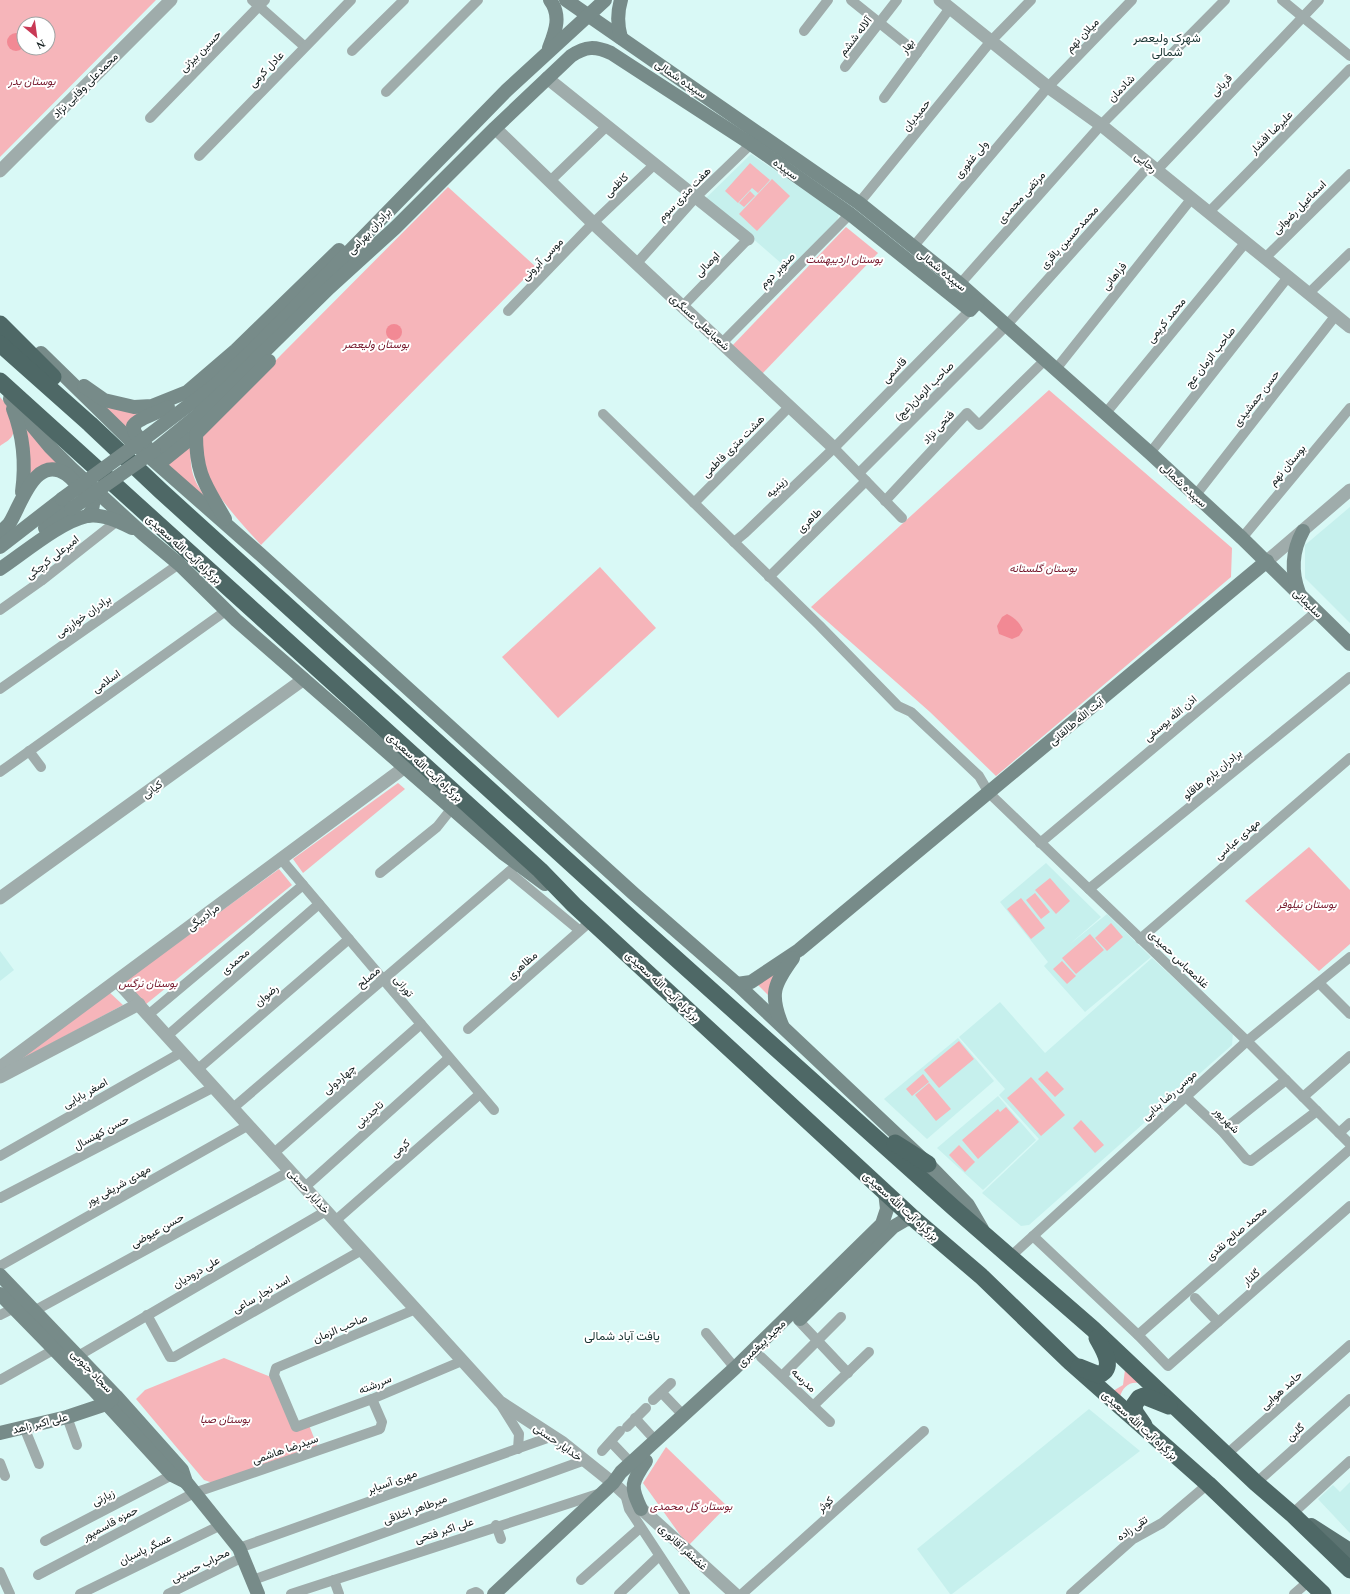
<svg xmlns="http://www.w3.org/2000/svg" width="1350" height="1594" viewBox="0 0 1350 1594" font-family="'Times New Roman',Vazirmatn,serif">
<rect width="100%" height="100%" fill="#d9f9f6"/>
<g fill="#c6f0ed">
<path d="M751,154L839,214L837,221L789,270L706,198Z"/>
<path d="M1350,507V623L1305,578V545Z"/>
<path d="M1046,863L1101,917L1070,944L1107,914L1151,957L1085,1012L1044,966L1048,962L1000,902Z"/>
<path d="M0,951L14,970L0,981Z"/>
<path d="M1152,958L1233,1033L1232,1045L1029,1225L1021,1226L982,1193L1039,1139L999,1095L1005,1089L959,1037L1000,1002L1045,1053Z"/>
<path d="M958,1038L994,1081L927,1139L884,1099Z"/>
<path d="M998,1096L1036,1140L983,1190L937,1148Z"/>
<path d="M1089,1409L1140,1451L952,1594H950L917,1549Z"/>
<path d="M1350,1482V1533L1318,1499L1333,1485L1340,1492Z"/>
</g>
<g fill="#f6b5ba" fill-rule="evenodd">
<path d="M0,0H156L0,157ZM24,24H48V48H24Z"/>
<path d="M750,163L770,180L758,193L752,188L738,203L725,191Z"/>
<path d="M772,179L790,196L757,231L739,214Z"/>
<path d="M448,187L536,267L261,545C243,525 207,488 203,462C202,454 203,445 202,437L281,355Z"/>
<path d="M750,191L755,196L744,207L739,203Z"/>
<path d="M846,227L878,253L761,375L730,348Z"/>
<path d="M1049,390L1232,548L1231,577L996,776L930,712L811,607Z"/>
<path d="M0,397C9,407 20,423 12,436C10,440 4,443 0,446Z"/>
<path d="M91,397L147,410L128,431Z"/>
<path d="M21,417L66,468L28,476Z"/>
<path d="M191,446C189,474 195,485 213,505L167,464Z"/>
<path d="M600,567L656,628L558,718L502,657Z"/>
<path d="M398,783L405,789L303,873L293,859Z"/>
<path d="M1309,847L1350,890V944L1319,971L1245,901Z"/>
<path d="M279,869L292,885L145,1005L125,981Z"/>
<path d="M1050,878L1070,901L1056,914L1035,890Z"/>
<path d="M1035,893L1050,912L1041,919L1026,900Z"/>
<path d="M1021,898L1045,928L1031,939L1007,909Z"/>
<path d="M1111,923L1123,937L1107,951L1095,938Z"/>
<path d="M1090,934L1104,950L1076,974L1062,958Z"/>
<path d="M786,961L770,997L757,984Z"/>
<path d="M1062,961L1076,976L1067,984L1053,969Z"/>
<path d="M108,991L123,1005L0,1071Z"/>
<path d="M959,1041L974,1059L939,1088L924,1070Z"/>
<path d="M1047,1071L1064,1089L1055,1097L1038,1079Z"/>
<path d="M923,1074L929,1082L912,1096L906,1089Z"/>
<path d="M1031,1077L1065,1115L1041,1136L1007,1098Z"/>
<path d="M929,1083L951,1109L936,1121L915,1095Z"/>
<path d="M1006,1107L1019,1122L978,1159L962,1140L998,1109L1000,1112Z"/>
<path d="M1081,1120L1104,1145L1095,1153L1073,1128Z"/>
<path d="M959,1145L975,1162L965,1172L949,1155Z"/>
<path d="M224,1358L271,1377L292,1425L307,1420L318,1448L213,1483L204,1480L136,1399L145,1390Z"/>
<path d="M1125,1370L1139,1383C1129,1381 1122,1388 1120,1397L1113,1391L1123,1385Z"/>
<path d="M666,1447L727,1506L688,1546L643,1483Z"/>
</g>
<g fill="#f28994">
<circle cx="16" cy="42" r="9"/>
<circle cx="394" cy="332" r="8"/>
<path d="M1007,614C1015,618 1019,622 1023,630L1019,636L1012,639L999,634L997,626L1002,617Z"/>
</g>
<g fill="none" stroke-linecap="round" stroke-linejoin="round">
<g stroke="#9facab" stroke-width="10">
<path d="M252,0L304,46"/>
<path d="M851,0L917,53"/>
<path d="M1282,0L1350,56"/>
<path d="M804,31L828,0"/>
<path d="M352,51L404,0"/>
<path d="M845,67L897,0"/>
<path d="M386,92L478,0"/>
<path d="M884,98L950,8"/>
<path d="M150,118L265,0"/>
<path d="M199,156L351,0"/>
<path d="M1157,170L1319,0"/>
<path d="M550,181L607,126"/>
<path d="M859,203L991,41L1031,0"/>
<path d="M1209,212L1350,69"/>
<path d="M913,247L1048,87L1132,0"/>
<path d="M1265,258L1350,174"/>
<path d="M637,263L696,197L751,144"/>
<path d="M960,284L1101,125L1225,0"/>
<path d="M1309,293L1350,253"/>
<path d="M683,306L748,239"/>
<path d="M508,311L593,223L655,164"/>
<path d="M722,343L850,214"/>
<path d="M1056,369L1192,198"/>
<path d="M603,414L819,625L898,706L911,712L979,776L989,793L1247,1041L1350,1144"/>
<path d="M1105,414L1246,242"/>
<path d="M834,448L902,518"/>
<path d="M1150,453L1288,277"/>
<path d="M859,473L1006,326L1150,165"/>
<path d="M1195,496L1336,315"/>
<path d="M885,501L967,413L979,425L1045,360"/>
<path d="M694,503L790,406"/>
<path d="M1242,538L1350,408"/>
<path d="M734,542L745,533L834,448L970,310"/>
<path d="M769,577L866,481"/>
<path d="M0,610L41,581L117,521"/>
<path d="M0,689L179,564"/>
<path d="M29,751L41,767"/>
<path d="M0,772L227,610"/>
<path d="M1040,843L1316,612"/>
<path d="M281,859L494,1110"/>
<path d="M509,872L579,930"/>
<path d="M380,873L437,827L452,808"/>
<path d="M1089,889L1350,677"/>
<path d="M1140,939L1350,758"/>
<path d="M1319,983L1350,1014"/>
<path d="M148,1015L303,885"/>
<path d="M468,1029L592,920"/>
<path d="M167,1036L319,904"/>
<path d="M198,1069L349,939"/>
<path d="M1186,1097L1222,1131L1246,1159L1251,1161L1317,1111"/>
<path d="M1303,1097L1350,1056"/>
<path d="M233,1108L518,864"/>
<path d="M1222,1131L1286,1080"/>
<path d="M1339,1133L1350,1123"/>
<path d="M274,1153L421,1024"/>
<path d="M0,1156L182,1052"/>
<path d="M305,1187L449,1058"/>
<path d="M0,1198L214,1087"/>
<path d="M335,1221L480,1094"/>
<path d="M1033,1236L1138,1335L1168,1366L1350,1206"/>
<path d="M1010,1257L1247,1041L1350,957"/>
<path d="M0,1266L249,1125"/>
<path d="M1195,1298L1218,1322"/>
<path d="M416,1309L276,1368L274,1375L296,1427L372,1399L462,1361"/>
<path d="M34,1311L290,1171"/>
<path d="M0,1315L14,1308"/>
<path d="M147,1315L170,1357H174L362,1250"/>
<path d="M798,1320L848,1373"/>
<path d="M706,1333L735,1368"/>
<path d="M1138,1335L1350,1149"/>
<path d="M78,1356L326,1211"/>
<path d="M761,1357L830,1422"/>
<path d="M782,1376L841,1317"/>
<path d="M0,1380L55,1349"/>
<path d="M662,1393L684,1416"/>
<path d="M653,1400L671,1383"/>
<path d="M501,1405L519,1434L518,1449"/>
<path d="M813,1406L869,1352"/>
<path d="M67,1417L77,1445"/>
<path d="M635,1418L656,1441"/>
<path d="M24,1427L39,1464"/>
<path d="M627,1427L646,1408"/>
<path d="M611,1442L631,1463"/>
<path d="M602,1451L620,1431"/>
<path d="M1227,1454L1350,1345"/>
<path d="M0,1463L5,1476"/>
<path d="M1256,1483L1350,1399"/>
<path d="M625,1494L629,1509L685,1594"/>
<path d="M1292,1514L1350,1461"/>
<path d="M496,1525L501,1539"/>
<path d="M45,1541L172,1475"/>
<path d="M239,1548L553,1436"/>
<path d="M0,1572L10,1594"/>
<path d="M38,1575L194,1493L380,1429L382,1422L372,1399"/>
<path d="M253,1580L585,1460"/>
<path d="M334,1580L339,1594"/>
<path d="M581,1580L640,1528"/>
<path d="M80,1594L221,1525"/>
<path d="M168,1594L243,1557"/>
<path d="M291,1594L601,1493"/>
<path d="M471,1594L476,1592L479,1594"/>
<path d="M619,1594L659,1556"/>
<path d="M742,1594L924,1431"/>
<path d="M1071,1594L1133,1539L1162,1523L1208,1484"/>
<path d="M1294,1594L1309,1581"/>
</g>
<g stroke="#9facab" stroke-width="13">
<path d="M940,0L1048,87L1101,125L1350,327"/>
<path d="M547,78L748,239"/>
<path d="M495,128L593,223L834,448"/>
<path d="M0,171L171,0"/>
<path d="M1267,561L1350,490"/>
<path d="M0,898L304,679"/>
<path d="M117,981L500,1402L563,1443L613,1483L735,1594"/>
<path d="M0,1067L405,767"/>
<path d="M0,1077L139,1004"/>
</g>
<g stroke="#778b89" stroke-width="14">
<path d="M566,0L859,203L960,284L1150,453L1242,538L1350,644"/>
<path d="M621,38C617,24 617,13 621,0"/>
<path d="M549,48C555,32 562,16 550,0"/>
<path d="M41,353L128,438L261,555L634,894L737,984L928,1164L968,1205L982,1229"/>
<path d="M84,386L104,400L134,407L152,406L187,392L236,350L339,250"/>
<path d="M10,399L50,447L72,469L143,534L179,564L236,620L503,853L545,884"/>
<path d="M168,407C158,413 138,418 133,426L135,433L157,459H165L196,434"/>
<path d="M13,409C24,437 26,463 22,492"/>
<path d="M144,439L214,386L251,352L507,90L605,0"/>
<path d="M154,451L198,415L223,392L329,288L395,228L495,128L571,56C586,46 595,46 611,53L751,144L850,214L970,310L978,301"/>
<path d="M225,519C206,485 196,476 196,434L269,361"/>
<path d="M45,528L71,509"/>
<path d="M0,533C3,530 6,527 9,524C21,506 34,454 66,474C76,481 85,495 93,504L92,510L88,516"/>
<path d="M0,547L62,499"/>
<path d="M0,569C24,553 60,522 87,516C102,513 120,522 132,528"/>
<path d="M1299,593C1291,572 1292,551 1303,531"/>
<path d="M737,984L751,982L799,950L1267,561"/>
<path d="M782,1025C769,994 774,984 793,958"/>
<path d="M0,1275L116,1396L182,1470L186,1482L239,1548L258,1594"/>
<path d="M0,1294L93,1389L172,1475L186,1482"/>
<path d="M800,1319L893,1227L905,1220L913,1218"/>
<path d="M0,1433L67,1417L106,1404L112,1399"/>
<path d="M641,1509C630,1486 631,1483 646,1461"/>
<path d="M494,1594L613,1483L621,1472L735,1368L882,1224L887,1209L885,1192"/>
</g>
<path stroke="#5b7371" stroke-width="16" d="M1311,1526L1350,1551"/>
<g stroke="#4e6866" stroke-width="17">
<path d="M0,324L53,377"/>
<path d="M0,344L90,424L161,491L633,920L954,1208L1093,1329L1256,1483L1292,1514L1350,1570"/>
<path d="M0,381L540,870L574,905L913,1218L981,1276L1070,1362L1208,1484L1323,1594"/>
<path d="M895,1143L928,1164"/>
<path d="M1079,1367L1099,1375C1116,1368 1103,1349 1097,1338"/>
<path d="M1144,1425L1135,1412L1134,1405L1139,1398L1144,1396L1169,1406"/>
</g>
<g stroke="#778b89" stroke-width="14">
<path d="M62,499L144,439"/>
<path d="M71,509L154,451"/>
</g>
</g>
<g text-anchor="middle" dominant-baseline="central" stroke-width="4" stroke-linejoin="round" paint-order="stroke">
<g font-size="11" fill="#101b1b" stroke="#fff">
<text transform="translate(1082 35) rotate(-46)">میلان نهم</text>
<text transform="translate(855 36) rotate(-52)">آلاله ششم</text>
<text transform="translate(907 46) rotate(-54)">بهار</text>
<text transform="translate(200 51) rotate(-45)">حسین بیژنی</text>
<text transform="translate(266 69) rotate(-46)">عادل کرمی</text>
<text transform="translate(681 79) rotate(34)">سپیده شمالی</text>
<text transform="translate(85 85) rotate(-45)">محمدعلی وفایی نژاد</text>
<text transform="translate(1221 85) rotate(-47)">قربانی</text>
<text transform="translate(1121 88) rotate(-45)">شادمان</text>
<text transform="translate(916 115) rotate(-51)">حمیدیان</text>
<text transform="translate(1271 132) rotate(-45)">علیرضا افشار</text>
<text transform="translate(971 159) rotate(-50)">ولی غفوری</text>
<text transform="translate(1146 162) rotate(39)">رجایی</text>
<text transform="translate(786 169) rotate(36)">سپیده</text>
<text transform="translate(616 185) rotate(-44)">کاظمی</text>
<text transform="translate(684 194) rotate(-46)">هفت متری سوم</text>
<text transform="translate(1021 197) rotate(-48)">مرتضی محمدی</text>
<text transform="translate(1299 207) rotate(-45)">اسماعیل رضوانی</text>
<text transform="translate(369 231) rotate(-47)">برادران بهرامی</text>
<text transform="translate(1069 237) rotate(-48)">محمدحسین باقری</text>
<text transform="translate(542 259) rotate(-46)">موسی آبرونی</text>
<text transform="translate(707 264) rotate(-46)">اوصالی</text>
<text transform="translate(777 270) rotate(-45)">صنوبر دوم</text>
<text transform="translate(942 270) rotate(39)">سپیده شمالی</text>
<text transform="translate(1114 276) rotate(-51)">فراهانی</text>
<text transform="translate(1166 320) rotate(-51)">محمد کریمی</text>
<text transform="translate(700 322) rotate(43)">شعبانعلی عسگری</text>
<text transform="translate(1210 357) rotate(-52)">صاحب الزمان عج</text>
<text transform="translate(894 370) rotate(-46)">قاسمی</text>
<text transform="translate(924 391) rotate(-45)">صاحب الزمان(عج)</text>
<text transform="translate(1256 398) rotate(-52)">حسن جمشیدی</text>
<text transform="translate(938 427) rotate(-47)">فتحی نزاد</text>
<text transform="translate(733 446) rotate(-45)">هشت متری فاطمی</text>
<text transform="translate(1287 465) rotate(-50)">بوستان نهم</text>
<text transform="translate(1184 485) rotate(43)">سپیده شمالی</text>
<text transform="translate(776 487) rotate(-44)">زینبیه</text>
<text transform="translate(809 520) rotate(-45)">طاهری</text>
<text transform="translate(184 549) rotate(42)">بزرگراه آیت الله سعیدی</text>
<text transform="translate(52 557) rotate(-38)">امیرعلی کرچکی</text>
<text transform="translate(1308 603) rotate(45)">سلیمانی</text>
<text transform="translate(83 616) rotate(-35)">برادران خوارزمی</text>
<text transform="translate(106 681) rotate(-35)">اسلامی</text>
<text transform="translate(1170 718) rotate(-40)">اذن الله یوسفی</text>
<text transform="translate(1076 721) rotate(-40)">آیت الله طالقانی</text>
<text transform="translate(425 767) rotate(42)">بزرگراه آیت الله سعیدی</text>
<text transform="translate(1212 774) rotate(-39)">برادران یارم طاقلو</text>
<text transform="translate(152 789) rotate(-36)">کیانی</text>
<text transform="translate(1237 839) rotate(-41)">مهدی عباسی</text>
<text transform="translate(203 917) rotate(-37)">مرادبیگی</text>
<text transform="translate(1179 959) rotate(44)">غلامعباس حمیدی</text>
<text transform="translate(235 961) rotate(-41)">محمدی</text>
<text transform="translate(522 965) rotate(-42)">مظاهری</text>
<text transform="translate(368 977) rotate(-40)">مصلح</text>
<text transform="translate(404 986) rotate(50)">تورانی</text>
<text transform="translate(663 986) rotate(43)">بزرگراه آیت الله سعیدی</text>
<text transform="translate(266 995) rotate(-41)">رضوان</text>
<text transform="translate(339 1079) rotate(-41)">چهاردولی</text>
<text transform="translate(85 1093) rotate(-30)">اصغر بابایی</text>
<text transform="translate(1169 1095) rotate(-42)">موسی رضا بنایی</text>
<text transform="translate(369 1114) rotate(-42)">تاجدینی</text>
<text transform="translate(1227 1120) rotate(46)">شهریور</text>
<text transform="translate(101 1132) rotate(-28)">حسن کهنسال</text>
<text transform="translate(400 1148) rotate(-41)">کرمی</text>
<text transform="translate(118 1185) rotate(-29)">مهدی شریفی پور</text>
<text transform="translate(309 1191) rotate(48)">خدایار حسنی</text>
<text transform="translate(901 1206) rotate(42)">بزرگراه آیت الله سعیدی</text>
<text transform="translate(157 1230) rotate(-29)">حسن عیوضی</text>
<text transform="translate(1236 1233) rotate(-41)">محمد صالح نقدی</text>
<text transform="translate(196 1272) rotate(-30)">علی درودیان</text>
<text transform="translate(1251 1277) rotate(-41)">گلنار</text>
<text transform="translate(261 1294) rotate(-30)">اسد نجار ساعی</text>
<text transform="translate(340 1328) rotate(-23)">صاحب الزمان</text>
<text transform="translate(761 1343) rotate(-44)">مجید پیغمبری</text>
<text transform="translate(92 1371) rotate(46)">سجاد جنوبی</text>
<text transform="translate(804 1380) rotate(44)">مدرسه</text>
<text transform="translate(375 1384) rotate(-22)">سررشته</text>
<text transform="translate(1281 1390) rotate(-42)">حامد هوایی</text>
<text transform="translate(40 1423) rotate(-14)">علی اکبر زاهد</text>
<text transform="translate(1140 1425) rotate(42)">بزرگراه آیت الله سعیدی</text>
<text transform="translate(1295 1432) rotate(-42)">گلبن</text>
<text transform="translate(558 1442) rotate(35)">خدایار حسنی</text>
<text transform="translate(285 1449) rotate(-19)">سیدرضا هاشمی</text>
<text transform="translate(392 1481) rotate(-20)">مهری آسیابر</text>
<text transform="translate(103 1497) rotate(-27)">زیارتی</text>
<text transform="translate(825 1504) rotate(-42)">کوثر</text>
<text transform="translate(415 1509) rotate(-20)">میرطاهر اخلاقی</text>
<text transform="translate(110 1523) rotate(-28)">حمزه قاسمپور</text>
<text transform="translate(1132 1528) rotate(-35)">تقی زاده</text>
<text transform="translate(444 1530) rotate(-18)">علی اکبر فتحی</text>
<text transform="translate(683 1547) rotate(43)">غضنفر آقانوری</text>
<text transform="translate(145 1549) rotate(-26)">عسگر پاسبان</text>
<text transform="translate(200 1565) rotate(-26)">محراب حسینی</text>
</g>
<g font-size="11" font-style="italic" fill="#75182c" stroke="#fff">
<text x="32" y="81">بوستان بدر</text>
<text x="844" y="259">بوستان اردیبهشت</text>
<text x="376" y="344">بوستان ولیعصر</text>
<text x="1043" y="568">بوستان گلستانه</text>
<text x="1307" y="904">بوستان نیلوفر</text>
<text x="148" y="983">بوستان نرگس</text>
<text x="225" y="1419">بوستان صبا</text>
<text x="691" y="1506">بوستان گل محمدی</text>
</g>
<g font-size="12" fill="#193432" stroke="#fff">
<text x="1167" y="38">شهرک ولیعصر<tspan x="1167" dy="14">شمالی</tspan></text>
<text x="622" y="1336">یافت آباد شمالی</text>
</g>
</g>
<g transform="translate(36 36) rotate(151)"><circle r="19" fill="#ffffff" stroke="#9fa4a4"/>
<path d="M0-3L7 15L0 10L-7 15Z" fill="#c93955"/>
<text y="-6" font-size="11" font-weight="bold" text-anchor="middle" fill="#101b1b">N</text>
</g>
</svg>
